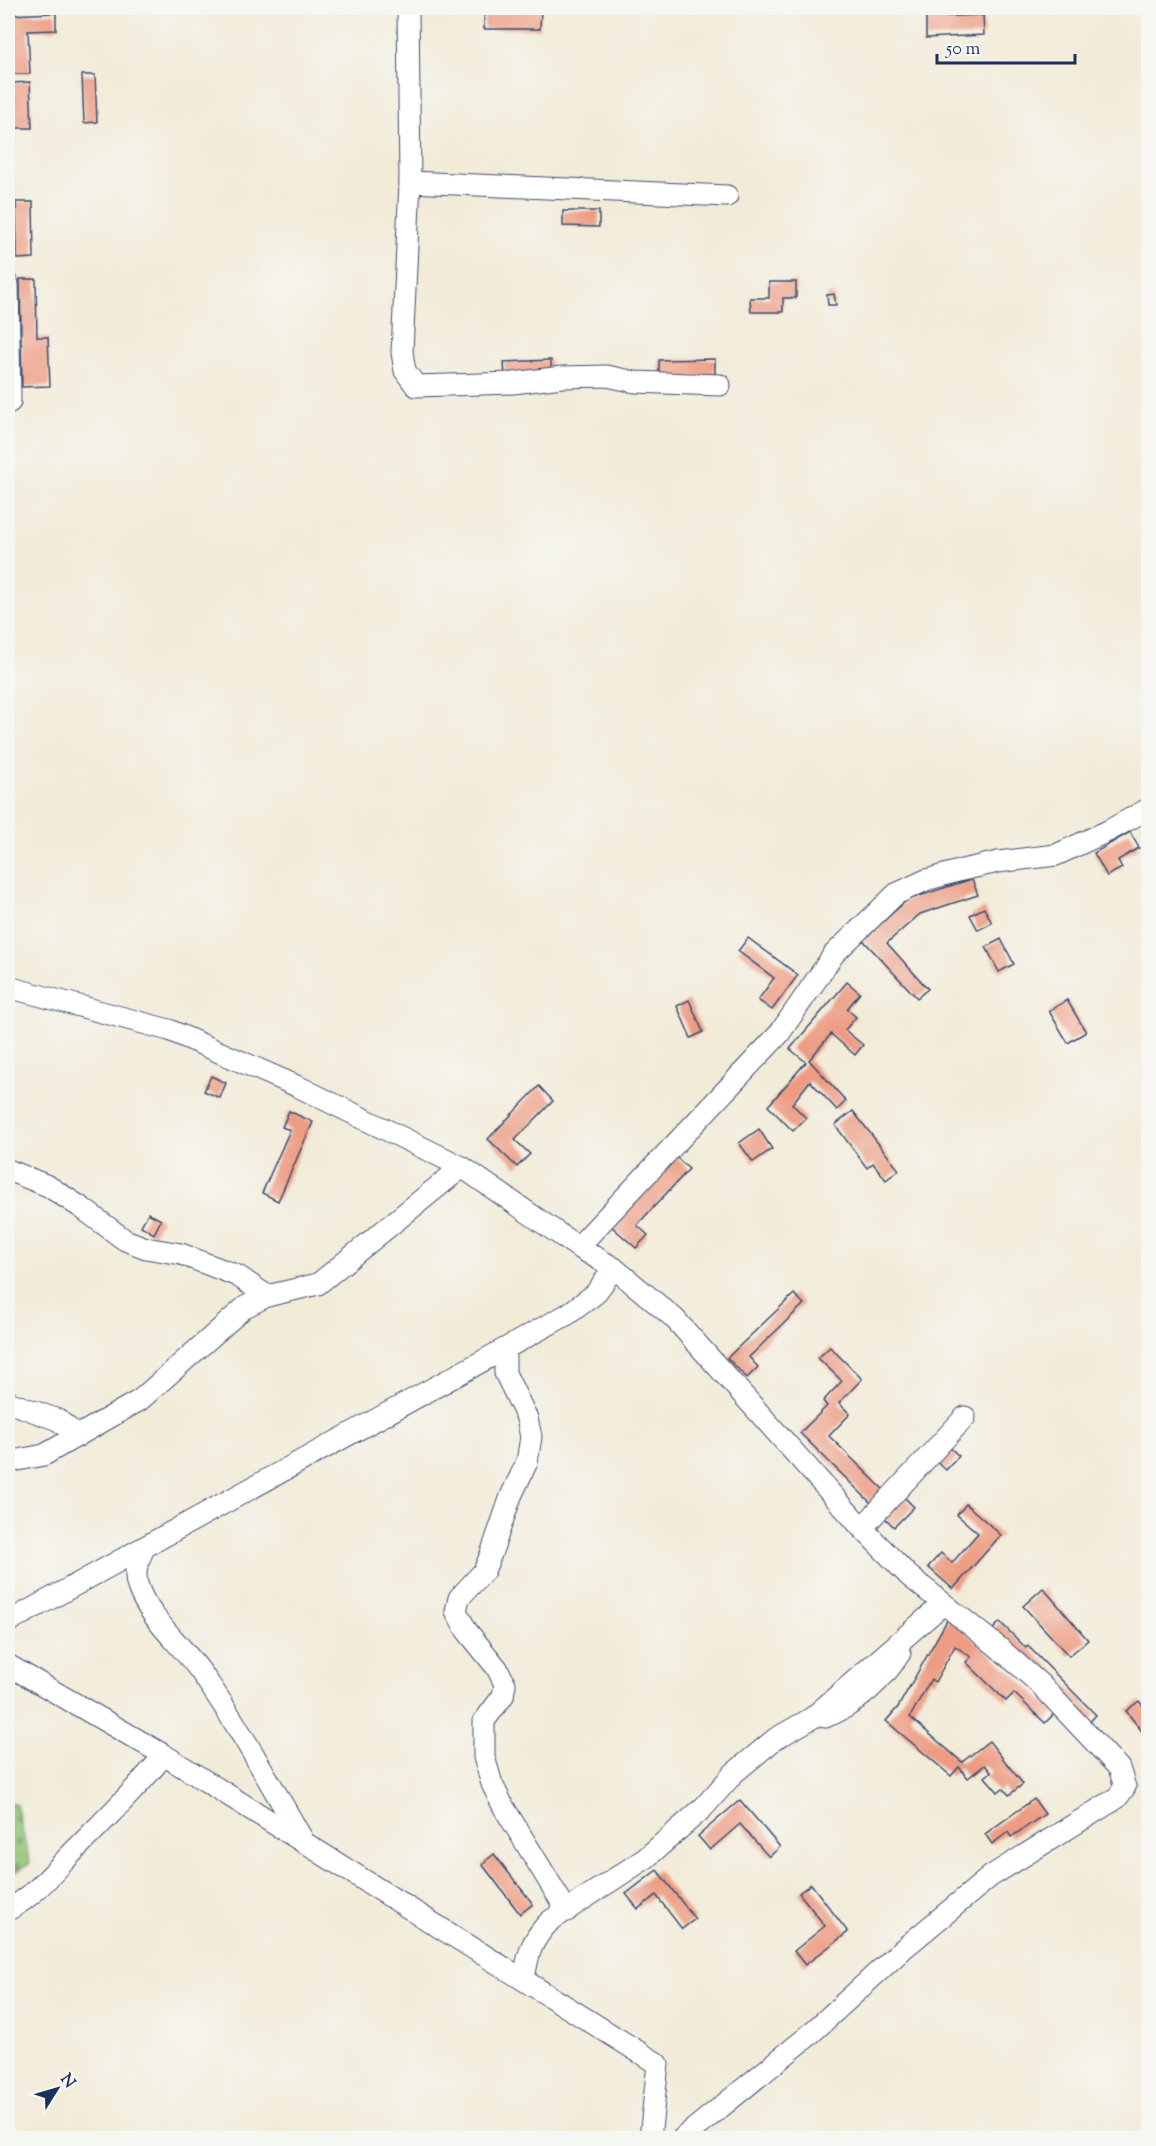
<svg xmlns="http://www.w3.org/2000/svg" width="1156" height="2146" viewBox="0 0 1156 2146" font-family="'Sorts Mill Goudy',serif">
<defs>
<pattern id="cemetery-stones" width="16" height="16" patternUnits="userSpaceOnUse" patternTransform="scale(1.5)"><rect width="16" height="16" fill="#94c574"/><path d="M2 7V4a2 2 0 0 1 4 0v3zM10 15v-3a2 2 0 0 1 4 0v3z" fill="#78a062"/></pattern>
</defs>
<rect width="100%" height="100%" fill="#f6f6f2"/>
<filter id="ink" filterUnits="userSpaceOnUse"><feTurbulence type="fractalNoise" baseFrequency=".0167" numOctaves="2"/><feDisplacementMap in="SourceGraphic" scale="12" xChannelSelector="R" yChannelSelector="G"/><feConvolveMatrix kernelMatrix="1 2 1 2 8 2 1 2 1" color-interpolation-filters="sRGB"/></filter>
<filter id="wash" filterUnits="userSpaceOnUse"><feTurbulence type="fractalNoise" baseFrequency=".008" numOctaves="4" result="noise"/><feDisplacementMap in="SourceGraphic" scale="24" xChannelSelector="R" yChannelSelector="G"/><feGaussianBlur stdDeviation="1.35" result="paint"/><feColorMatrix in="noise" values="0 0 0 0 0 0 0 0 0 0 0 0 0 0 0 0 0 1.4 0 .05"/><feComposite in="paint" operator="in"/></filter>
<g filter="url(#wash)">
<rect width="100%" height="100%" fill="#f2ebd8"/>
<path fill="url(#cemetery-stones)" stroke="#587a69" stroke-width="1.5" d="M8,1802L16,1804L30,1863L8,1877Z"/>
<g id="blocks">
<g fill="#ed9c83">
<path d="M484,9L541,10L540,29H484Z"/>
<path d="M56,13V30L28,31L30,74H11L8,15Z"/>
<path d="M983,15L984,35L926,38V17Z"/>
<path d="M82,75H95L97,122L84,123Z"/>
<path d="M30,82L32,128H13L11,83Z"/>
<path d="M16,202H33L34,258L17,259Z"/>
<path d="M563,211H599V227L563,226Z"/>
<path d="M20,279H36L37,337H48L50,386L22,387Z"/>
<path d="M769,282H796V298H783V312H751L750,298H769Z"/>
<path d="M834,294L836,305H828L827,295Z"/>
<path d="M715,359V376L659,379V360Z"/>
<path d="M551,360V376L505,378L504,362Z"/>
<path d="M1130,832L1139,848L1118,860L1122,868L1107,876L1094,853Z"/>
<path d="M972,879L978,895L920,914L887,943L928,989L917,998L863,940L907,900Z"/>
<path d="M984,908L992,923L978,930L970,915Z"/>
<path d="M748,938L798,975L772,1010L758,1000L774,978L738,951Z"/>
<path d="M1001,939L1014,964L999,972L986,947Z"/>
<path d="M847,982L860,993L847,1009L856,1017L845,1030L863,1045L855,1055L831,1034L809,1060L846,1101L837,1110L810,1081L792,1104L806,1118L793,1131L768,1106L806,1062L790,1049Z"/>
<path d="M689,1000L703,1032L691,1038L677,1006Z"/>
<path d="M1067,1000L1086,1032L1068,1043L1049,1011Z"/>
<path d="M211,1076L226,1083L220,1098L204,1091Z"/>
<path d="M539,1086L553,1101L515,1140L530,1154L517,1167L488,1139Z"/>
<path d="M289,1111L313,1122L278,1201L262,1193L290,1130L282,1127Z"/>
<path d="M853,1111L899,1170L886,1180L873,1163L867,1168L835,1125Z"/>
<path d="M759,1129L772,1149L753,1162L739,1143Z"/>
<path d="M675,1156L689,1169L637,1225L648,1235L636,1248L611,1226Z"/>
<path d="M148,1213L161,1220L154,1234L141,1226Z"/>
<path d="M794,1294L804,1304L749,1357L758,1367L747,1378L727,1358Z"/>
<path d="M830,1347L862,1379L839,1403L850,1414L829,1436L886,1492L873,1505L800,1433L827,1406L823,1401L842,1381L818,1358Z"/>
<path d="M946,1444L959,1456L946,1470L933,1458Z"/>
<path d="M900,1493L914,1507L894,1527L880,1513Z"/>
<path d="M966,1504L1001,1535L953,1589L928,1567L941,1553L952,1563L978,1533L957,1515Z"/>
<path d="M1043,1588L1088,1640L1069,1656L1023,1606Z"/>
<path d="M949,1617L1056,1712L1045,1723L1014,1693L1006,1701L966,1662L971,1657L955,1646L935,1682L931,1679L910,1717L962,1762L989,1741L1023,1784L1009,1795L1003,1788L998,1792L985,1777L991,1772L985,1765L968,1778L959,1767L951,1776L886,1721L898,1707Z"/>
<path d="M1000,1622L1026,1648L1028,1646L1096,1715L1086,1726L991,1631Z"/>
<path d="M1139,1701L1148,1713V1739L1126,1711Z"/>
<path d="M1034,1799L1045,1814L1011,1837L1008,1832L992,1844L985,1834Z"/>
<path d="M740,1800L780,1847L769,1857L740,1824L710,1850L698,1836Z"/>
<path d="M494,1854L533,1904L520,1914L482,1864Z"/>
<path d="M657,1870L695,1919L682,1929L656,1895L638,1909L626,1894Z"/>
<path d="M811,1884L848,1932L805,1965L794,1951L825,1926L799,1893Z"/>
</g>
</g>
</g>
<g filter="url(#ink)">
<use href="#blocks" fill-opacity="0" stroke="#3b4b70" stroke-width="1.5"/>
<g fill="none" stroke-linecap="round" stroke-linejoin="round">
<defs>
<g id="minor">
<path d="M408,8L410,182L402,352L405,371L416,386L513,383L562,377L607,376L635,382L720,385"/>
<path d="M410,182L727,196"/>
<path d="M8,284L10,402"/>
<path d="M8,987L169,1030L299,1087L462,1167L578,1247L614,1268L674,1318L862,1528L909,1576L998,1647L1040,1684L1119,1768L1125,1787L1117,1798L991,1876L903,1949L807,2037L683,2138"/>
<path d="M8,1170L48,1186L82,1208L125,1240L146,1248L181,1254L238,1276L267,1296"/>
<path d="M578,1247L779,1034L834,954L896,894L926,880L962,870L998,862L1056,855L1108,831L1148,809"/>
<path d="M505,1349V1373L527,1418L531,1437L527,1462L511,1496L491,1554L484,1571L459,1598L456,1611L467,1631L497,1668L505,1684L503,1696L484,1721V1757L492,1784L503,1806L567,1911"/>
<path d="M8,1402L58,1420L78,1436"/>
<path d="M8,1462L44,1455L140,1400L245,1307L267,1296L318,1284L462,1167"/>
<path d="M862,1528L965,1417"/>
<path d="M144,1548C138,1561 133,1572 138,1587C149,1619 184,1647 203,1675C240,1728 271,1785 303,1840"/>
<path d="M8,1622L568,1314L595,1294L614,1268"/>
<path d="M8,1665L164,1755L658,2064L650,2138"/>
<path d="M825,1717C855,1707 884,1679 900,1653"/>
<path d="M8,1910C37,1894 53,1872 76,1849C106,1818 137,1789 164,1755"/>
<path d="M524,1979C528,1954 531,1940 550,1921L646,1858L703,1808L734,1773L775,1739L812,1718L943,1604"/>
</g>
</defs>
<use href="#minor" stroke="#3b4b70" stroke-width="23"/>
<use href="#minor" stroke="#fff" stroke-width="21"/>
</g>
</g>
<rect width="1156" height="2146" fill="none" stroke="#f6f6f2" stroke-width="30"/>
<g transform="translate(57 2089) rotate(53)" stroke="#f6f6f2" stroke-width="4.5" paint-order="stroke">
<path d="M0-4.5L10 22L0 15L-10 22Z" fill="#1b2f5e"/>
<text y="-9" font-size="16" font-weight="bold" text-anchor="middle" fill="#1b2f5e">N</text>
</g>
<path d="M937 54v9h138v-9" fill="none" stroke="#1b2f5e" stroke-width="3"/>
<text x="946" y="54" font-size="18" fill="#1b2f5e" stroke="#f6f6f2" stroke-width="4.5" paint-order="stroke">50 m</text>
</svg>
